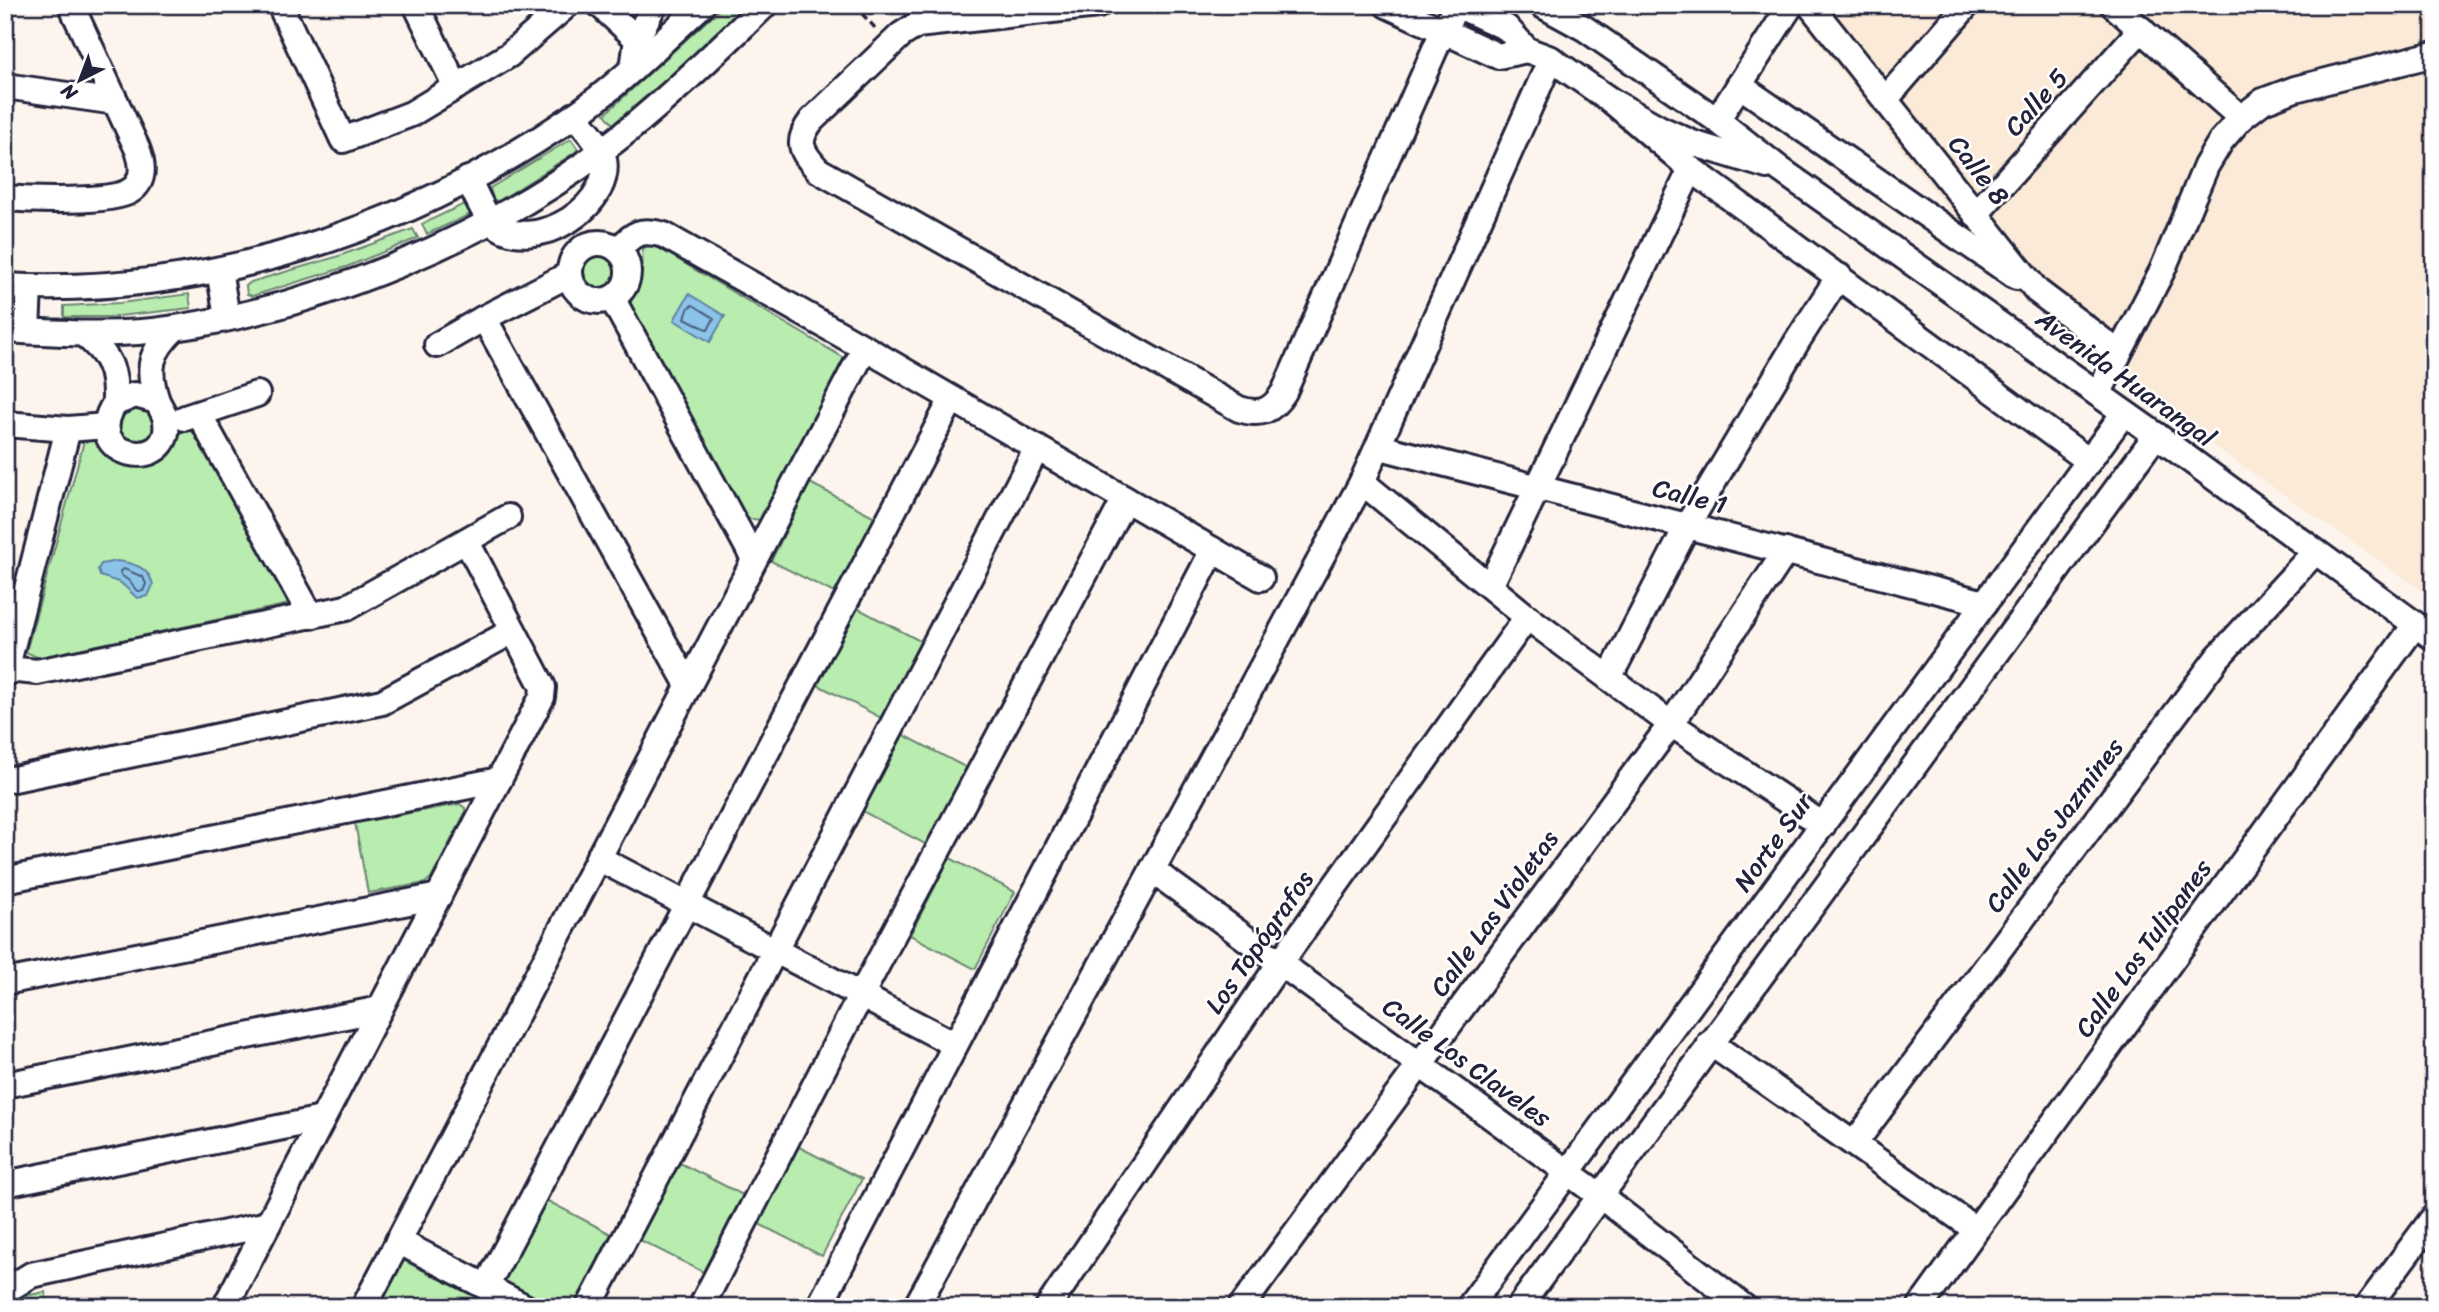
<svg xmlns="http://www.w3.org/2000/svg" width="2439" height="1312" viewBox="0 0 2439 1312" font-family="Sriracha,sans-serif">
<rect width="100%" height="100%" fill="#fdf5ed"/>
<filter id="ink" filterUnits="userSpaceOnUse"><feTurbulence type="fractalNoise" baseFrequency=".0143" numOctaves="2"/><feDisplacementMap in="SourceGraphic" scale="14" xChannelSelector="R" yChannelSelector="G"/><feConvolveMatrix kernelMatrix="1 2 1 2 8 2 1 2 1" color-interpolation-filters="sRGB"/></filter>
<g filter="url(#ink)">
<path fill="#fbead7" d="M1789,5H2434V599L2169,415L2010,289Z"/>
<g fill="#b8edaf" stroke="#6d8875" stroke-width="2">
<path d="M724,5H745L667,79L613,124L605,114Z"/>
<path d="M571,139L578,149L574,153L499,201L493,200L490,188Z"/>
<path d="M464,204L468,206L471,214L427,234L422,224Z"/>
<path d="M413,229L418,238L346,267L252,296L247,294L246,286L251,282L336,257Z"/>
<path d="M652,244L844,358L762,520L743,518L629,305C642,285 644,273 642,249Z"/>
<circle cx="603" cy="270" r="19"/>
<path d="M189,294L191,308L109,317H64V306L120,303Z"/>
<path d="M127,406L153,411L157,431L143,445L119,436L117,416Z"/>
<path d="M192,430L289,604L39,658L26,652L84,441L95,440L113,462L143,468L168,455L180,431Z"/>
<path d="M810,483L875,517L836,594L771,561Z"/>
<path d="M857,608L922,642L883,719L818,685Z"/>
<path d="M902,734L967,768L927,845L862,811Z"/>
<path d="M460,804L465,808V813L432,877L425,883L368,893L355,823Z"/>
<path d="M950,858L1015,892L975,969L910,935Z"/>
<path d="M797,1146L862,1179L822,1256L757,1223Z"/>
<path d="M678,1162L743,1195L703,1272L638,1239Z"/>
<path d="M546,1200L611,1234L573,1307H549L503,1283Z"/>
<path d="M401,1259L487,1303L485,1307H377Z"/>
<path d="M45,1292L49,1307H9L25,1296Z"/>
</g>
<g fill="#8bc3e9" stroke="#6183a3" stroke-width="2">
<path d="M689,294L725,316L710,342L674,320Z"/>
<path d="M117,561C133,563 149,567 153,585L148,596L137,598L121,583L100,576L98,569L101,564Z"/>
</g>
<g fill="none" stroke-linecap="round" stroke-linejoin="round">
<g stroke="#4c6281" stroke-width="2">
<path d="M693,305L714,318L708,330L685,318L689,307Z"/>
<path d="M124,569L143,577L146,584L143,591H137L129,581L121,575L120,571Z"/>
</g>
<defs>
<g id="minor">
<path d="M280,5L343,140L411,114L509,55L567,5"/>
<path d="M416,5L456,87"/>
<path d="M600,5L637,39"/>
<path d="M1098,5L917,25L901,35L812,120C795,142 801,151 818,170L1239,409C1261,416 1272,411 1284,392L1443,31L1457,5"/>
<path d="M1387,5L1498,56L1527,50"/>
<path d="M1457,5L1507,28L1527,50L1551,59L1613,102L1661,129L1692,143L1767,166"/>
<path d="M1542,5L1584,28L1717,120L1781,170L2156,435L2434,638"/>
<path d="M1810,5L2037,291L2119,353"/>
<path d="M2113,5L2241,118"/>
<path d="M633,69L637,39L654,5"/>
<path d="M1739,85L2016,277"/>
<path d="M5,86L116,102"/>
<path d="M1885,100L1967,5"/>
<path d="M1613,102L1691,169L2089,461"/>
<path d="M1717,120L1791,5"/>
<path d="M468,179C474,190 483,213 491,221C531,260 624,202 601,150C595,138 583,126 575,115"/>
<path d="M5,198C30,200 111,203 130,191C146,181 143,163 137,148L71,5"/>
<path d="M1976,214L2141,29"/>
<circle cx="599" cy="272" r="29"/>
<path d="M618,250C634,232 641,229 664,235L865,348L1261,578"/>
<path d="M219,270L227,317"/>
<path d="M5,286C206,297 409,230 574,116C620,84 660,43 702,5"/>
<path d="M612,298L754,559"/>
<path d="M484,318L688,685"/>
<path d="M5,330C62,333 118,337 175,328C321,306 485,239 603,150C661,106 713,55 765,5"/>
<path d="M27,331L29,287"/>
<path d="M85,335C110,356 116,370 115,403"/>
<path d="M437,345L484,318L570,274"/>
<path d="M2098,394L2162,271L2206,166L2221,141L2241,118L2263,101L2295,89L2434,54"/>
<path d="M135,395L157,401C160,407 165,414 166,421C174,474 78,459 115,403Z"/>
<path d="M157,401C146,368 150,352 175,328"/>
<path d="M199,414L311,616"/>
<path d="M185,418L257,394"/>
<path d="M5,424L68,429L106,426"/>
<path d="M1380,447L1985,603"/>
<path d="M1362,482L1527,617L1671,724L1823,825"/>
<path d="M1490,586L1691,169"/>
<path d="M7,669L37,672L346,608L508,517"/>
<path d="M5,674L68,429"/>
<path d="M1609,678L1687,526L1798,340L1839,276"/>
<path d="M5,778L14,779L382,702L513,631"/>
<path d="M598,858L954,1044"/>
<path d="M1152,870L1599,1195L1744,1307"/>
<path d="M5,880L499,780"/>
<path d="M5,982L439,896"/>
<path d="M1710,1043L1975,1229"/>
<path d="M5,1085L380,1009"/>
<path d="M1854,1144L2218,657L2315,552"/>
<path d="M5,1184L322,1119"/>
<path d="M398,1241L525,1307"/>
<path d="M486,1287L952,399"/>
<path d="M5,1291L31,1275L268,1224"/>
<path d="M225,1307L542,697L543,687L467,542"/>
<path d="M364,1307L865,348"/>
<path d="M589,1307L1037,448"/>
<path d="M701,1307L861,995L1125,499"/>
<path d="M819,1307L1213,550"/>
<path d="M916,1307L1362,482L1551,59"/>
<path d="M1048,1307L1280,963L1527,617"/>
<path d="M1241,1307L1671,724L1786,551"/>
<path d="M1469,1307L2124,413"/>
<path d="M1519,1307L2156,435"/>
<path d="M1920,1307L2415,625"/>
<path d="M2367,1307L2434,1217"/>
</g>
</defs>
<use href="#minor" stroke="#22223b" stroke-width="30"/>
<path stroke="#22223b" stroke-width="3.5" stroke-dasharray="7 5" stroke-linecap="butt" d="M854,5L877,30"/>
<use href="#minor" stroke="#fff" stroke-width="24"/>
</g>
</g>
<g text-anchor="middle" dominant-baseline="central" stroke-width="5" stroke-linejoin="round" paint-order="stroke">
<g font-size="26" fill="#22223b" stroke="#fff">
<text transform="translate(2036 102) rotate(-48)">Calle 5</text>
<text transform="translate(1979 170) rotate(52)">Calle 8</text>
<text transform="translate(2126 378) rotate(36)">Avenida Huarangal</text>
<text transform="translate(1690 496) rotate(14)">Calle 1</text>
<text transform="translate(2054 825) rotate(-53)">Calle Los Jazmines</text>
<text transform="translate(1773 842) rotate(-54)">Norte Sur</text>
<text transform="translate(1494 913) rotate(-54)">Calle Las Violetas</text>
<text transform="translate(1259 942) rotate(-55)">Los Topógrafos</text>
<text transform="translate(2143 948) rotate(-54)">Calle Los Tulipanes</text>
<text transform="translate(1467 1062) rotate(36)">Calle Los Claveles</text>
</g>
</g>
<rect width="2439" height="1312" fill="none" stroke="#fff" stroke-width="28"/>
<rect x="14" y="14" width="2411" height="1284" fill="none" stroke="#22223b" stroke-width="2.5" filter="url(#ink)"/>
<g transform="translate(80 80) rotate(222)" stroke="#ffffff" stroke-width="5" paint-order="stroke">
<path d="M0-5L12 26L0 18L-12 26Z" fill="#22223b"/>
<text y="-10" font-size="19" font-weight="bold" text-anchor="middle" fill="#22223b">N</text>
</g>
</svg>
